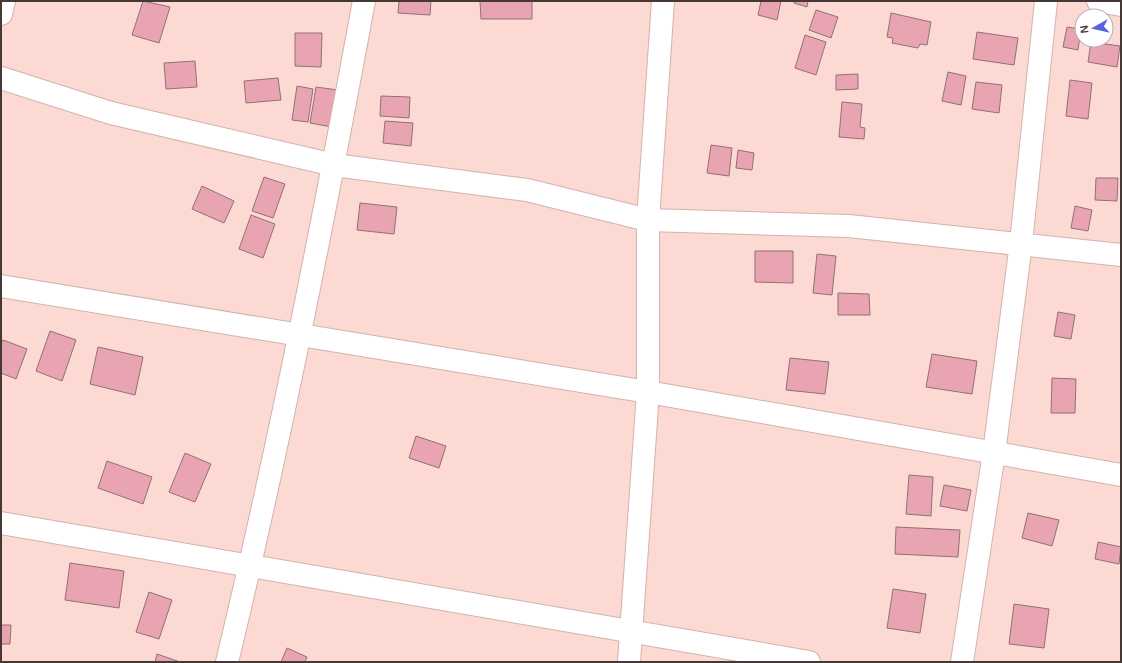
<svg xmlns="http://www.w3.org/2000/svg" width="1122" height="663" viewBox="0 0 1122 663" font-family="Arial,sans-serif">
<rect width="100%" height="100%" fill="#fcdad3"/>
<g fill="#e8a4b1" stroke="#907177">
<path d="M143,1L170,7L159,43L132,35Z"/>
<path d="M399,1H431L430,15L398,13Z"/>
<path d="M480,1H532V19H481Z"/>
<path d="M761,1H781L777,20L758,15Z"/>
<path d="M794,1H808L807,7L794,3Z"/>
<path d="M816,10L838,17L831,38L809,30Z"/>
<path d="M891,13L931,22L927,45L920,44L918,48L892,43L893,38L887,37Z"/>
<path d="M1067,27L1081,29L1078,50L1063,47Z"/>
<path d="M977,32L1018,38L1014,65L973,59Z"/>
<path d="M295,33H322L321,67L295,66Z"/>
<path d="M805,35L826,42L816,75L795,68Z"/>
<path d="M1091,42L1120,46L1117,67L1088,62Z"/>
<path d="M195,61L197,87L166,89L164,63Z"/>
<path d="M948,72L966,76L961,105L942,101Z"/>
<path d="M858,74V89L836,90V75Z"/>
<path d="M278,78L281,100L246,103L244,81Z"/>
<path d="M1070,80L1092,83L1088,119L1066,116Z"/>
<path d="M976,82L1002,85L999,113L972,109Z"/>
<path d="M297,86L313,89L308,122L292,120Z"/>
<path d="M316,87L338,90L332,127L310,123Z"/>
<path d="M381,96L410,97L409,118L380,116Z"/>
<path d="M842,102L862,104L860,127L865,128L864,139L839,137Z"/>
<path d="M385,121L413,123L411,146L383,143Z"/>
<path d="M711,145L732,148L729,176L707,173Z"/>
<path d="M738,150L754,153L752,170L736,168Z"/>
<path d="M264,177L285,184L273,218L252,211Z"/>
<path d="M1096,178H1118L1117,201L1095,200Z"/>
<path d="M202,186L234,201L224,223L192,209Z"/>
<path d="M360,203L397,207L394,234L357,230Z"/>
<path d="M1075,206L1092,210L1088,231L1071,228Z"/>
<path d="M251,215L275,224L263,258L239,249Z"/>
<path d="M755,251H793V283L755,282Z"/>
<path d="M817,254L836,256L832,295L813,293Z"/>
<path d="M838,293L869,294L870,315H838Z"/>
<path d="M1058,312L1075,315L1071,339L1054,336Z"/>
<path d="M50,331L76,340L62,381L36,371Z"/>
<path d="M3,340L27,349L16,379L1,373V344Z"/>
<path d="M98,347L143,357L135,395L90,384Z"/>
<path d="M932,354L977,361L972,394L926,387Z"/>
<path d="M790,358L829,362L825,394L786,390Z"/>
<path d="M1052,378L1076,379L1075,413H1051Z"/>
<path d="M416,436L446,446L439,468L409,458Z"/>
<path d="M185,453L211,464L195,502L169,492Z"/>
<path d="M107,461L152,477L143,504L98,488Z"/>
<path d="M909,475L933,477L931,516L906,514Z"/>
<path d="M944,485L971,490L967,511L940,506Z"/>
<path d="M1028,513L1059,520L1052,546L1022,538Z"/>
<path d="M896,527L960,530L958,557L895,554Z"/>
<path d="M1098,542L1121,547L1119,564L1095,559Z"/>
<path d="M70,563L124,571L119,608L65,600Z"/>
<path d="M893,589L926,594L920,633L887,628Z"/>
<path d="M149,592L172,600L159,639L136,632Z"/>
<path d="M1014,604L1049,609L1044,648L1009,644Z"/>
<path d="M1,625H11L10,644H1Z"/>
<path d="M287,648L307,657L305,662H281Z"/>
<path d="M157,654L180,662H155Z"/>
</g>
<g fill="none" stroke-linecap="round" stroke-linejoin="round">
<defs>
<g id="minor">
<path d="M1098,1L1121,5"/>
<path d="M1,14L4,1"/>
<path d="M1,78L111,113L334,165L527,190L648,220L849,226L1121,255"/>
<path d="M1,286L648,392L1121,475"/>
<path d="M1,523L809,662"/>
<path d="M227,662C280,443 323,222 364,1"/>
<path d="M962,662L994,453L1021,243L1046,1"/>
</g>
<path id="major" d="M629,662L648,392V220L663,1"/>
</defs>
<use href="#minor" stroke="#d3b2ac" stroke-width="24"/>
<use href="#major" stroke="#d3b2ac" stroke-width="24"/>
<use href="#minor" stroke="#fff" stroke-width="22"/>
<use href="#major" stroke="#fff" stroke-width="22"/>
</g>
<rect width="1122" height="663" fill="none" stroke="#453835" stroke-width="4"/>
<g transform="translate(1094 28) rotate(262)"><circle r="19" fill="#ffffff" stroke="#b5afae"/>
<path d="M0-3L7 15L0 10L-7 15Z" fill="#5665dc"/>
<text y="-6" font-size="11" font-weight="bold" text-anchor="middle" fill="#453835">N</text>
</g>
</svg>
